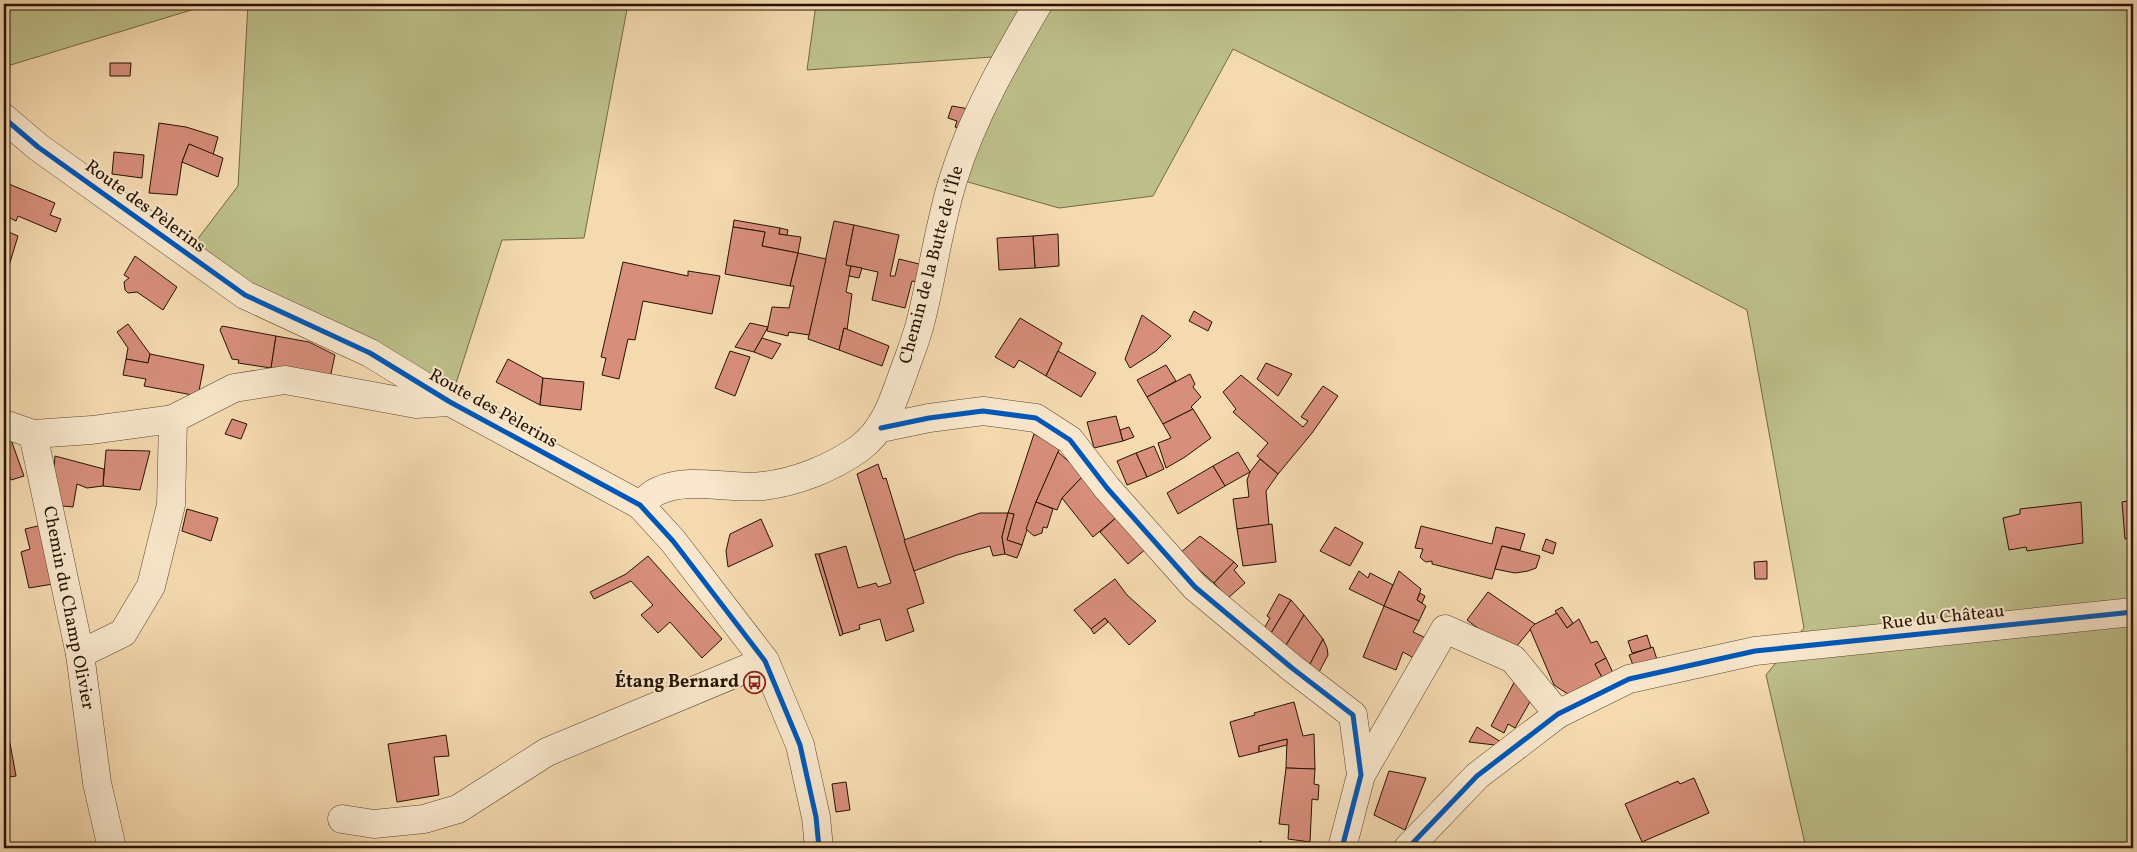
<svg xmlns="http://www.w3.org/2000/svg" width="2137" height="852" viewBox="0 0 2137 852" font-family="Vollkorn,serif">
<rect width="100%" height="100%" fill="#f5dab0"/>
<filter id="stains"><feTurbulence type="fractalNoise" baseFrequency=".004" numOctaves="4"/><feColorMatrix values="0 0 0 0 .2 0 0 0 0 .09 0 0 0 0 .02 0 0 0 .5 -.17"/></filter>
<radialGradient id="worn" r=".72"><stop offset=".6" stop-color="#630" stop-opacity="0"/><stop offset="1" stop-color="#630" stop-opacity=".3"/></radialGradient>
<g fill="#bdbf8a" stroke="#726846">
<path d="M4,4H211L4,67Z"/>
<path d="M248,4H628L584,238L502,240L450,402L187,253L238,186Z"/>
<path d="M816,4H2133V848H1806L1766,675L1804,628L1747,310L1566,215L1233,49L1153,196L1059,208L954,178L1007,56L807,70Z"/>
</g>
<g fill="#d78e7b" stroke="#271201">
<path d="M110,63H131L130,76H110Z"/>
<path d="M952,106L969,109L963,129L955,127L957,121L948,118Z"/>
<path d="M159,123L186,127L218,137L213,155L189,144L182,162L177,195L149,193Z"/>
<path d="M189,144L223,158L218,177L182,162Z"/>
<path d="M114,152L144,155L142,178L112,174Z"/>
<path d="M4,182L55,203L50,215L61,219L56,232L18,216L16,221L4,215Z"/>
<path d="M734,220L780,228L779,234L801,237L798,253L762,246L765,232L733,227Z"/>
<path d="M834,221L854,225L846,265L851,266L846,292L852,294L847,330L844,328L839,350L808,339Z"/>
<path d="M854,225L899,235L890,276H895L899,259L923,265L917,282L912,281L905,308L872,300L878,272L846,265Z"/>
<path d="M733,227L765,232L762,246L798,253L790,286L725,274Z"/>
<path d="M780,228L788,230L787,235L779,234Z"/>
<path d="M4,230L18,236L8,269L4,267Z"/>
<path d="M1058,234L1059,266L1035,268L1033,236Z"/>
<path d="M1033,236L1035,268L999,270L997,238Z"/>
<path d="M798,253L826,259L809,335L789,332L788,336L767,331L772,307L789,308L794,286H790Z"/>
<path d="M135,256L177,287L163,310L137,292L128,293L125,290L124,282L129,278L124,275Z"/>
<path d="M623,262L688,276V271L720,276L712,314L643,301L635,340L628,339L619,379L602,375L606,358L601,357Z"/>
<path d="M851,266L862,268L859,278L849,276Z"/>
<path d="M1194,311L1212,322L1208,331L1189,321Z"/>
<path d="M1142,315L1171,336L1156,351L1130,368L1125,359Z"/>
<path d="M1020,318L1062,343L1046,376L1019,360L1014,368L995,357Z"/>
<path d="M750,323L768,327L754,352L735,347Z"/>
<path d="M128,324L150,354L148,363L126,359L128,348L117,332Z"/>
<path d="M222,326L276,336L271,368L238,363L239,360L232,359L220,330Z"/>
<path d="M844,328L889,346L882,366L839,350Z"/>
<path d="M276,336L309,342L335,355L330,378L271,368Z"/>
<path d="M762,338L781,344L772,359L754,352Z"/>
<path d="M730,351L750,357L735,396L715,388Z"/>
<path d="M1058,351L1096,373L1081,397L1046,376Z"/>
<path d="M150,354L204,365L198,396L144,386L146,379L123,375L126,359L148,363Z"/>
<path d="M508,359L543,378L540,405L496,382Z"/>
<path d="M1266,363L1292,374L1278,396L1257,379Z"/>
<path d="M1166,365L1176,381L1147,397L1137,380Z"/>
<path d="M1190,374L1195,384L1193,387L1201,397L1191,407L1193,409L1163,424L1147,397Z"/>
<path d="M1241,375L1303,427L1308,421L1301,417L1323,386L1338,396L1312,433L1278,474L1257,456L1268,443L1233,412L1236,409L1223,392Z"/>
<path d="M543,378L584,382L581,410L540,405Z"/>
<path d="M1193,409L1211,438L1185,457L1166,468L1158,443L1171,438L1163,424Z"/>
<path d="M1116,416L1123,441L1094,448L1087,422Z"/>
<path d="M232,419L247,424L241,439L225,434Z"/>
<path d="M1129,427L1134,437L1123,441L1120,430Z"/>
<path d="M1034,434L1060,448L1036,502L1022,545L1007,540L1014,514L1008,513Z"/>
<path d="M10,437L24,476L11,480L7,470L4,471V439Z"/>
<path d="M1154,446L1164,469L1147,477L1136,453Z"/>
<path d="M106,450L150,451L140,490L103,486Z"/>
<path d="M1058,452L1084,475L1062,498L1057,510L1036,502Z"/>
<path d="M1238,452L1250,472L1225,486L1213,466Z"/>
<path d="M1136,453L1147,477L1127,485L1117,461Z"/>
<path d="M55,456L104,469L103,486L87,488L77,484L73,507L53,505L52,493Z"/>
<path d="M1260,459L1278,474L1266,491L1269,525L1237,529L1233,499L1249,497L1247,480L1250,472Z"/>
<path d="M878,464L883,479L886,478L924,603L907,609L914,631L886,641L880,619L859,625L860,629L843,634L819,554L846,546L858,588L876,583L878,587L891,583L857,474Z"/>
<path d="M1213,466L1225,486L1178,514L1167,493Z"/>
<path d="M1084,475L1118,516L1093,537L1062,498Z"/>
<path d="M2133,500V538L2125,539L2122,502Z"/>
<path d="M1036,502L1053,509L1047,528L1043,527L1042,533L1034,536L1026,529Z"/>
<path d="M2081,502L2083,543L2027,551L2026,547L2009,550L2003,518L2020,514V509Z"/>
<path d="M187,509L218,518L211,541L182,531Z"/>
<path d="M980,513H1008L1002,537L1005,554L993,556L990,546L957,555L914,571L904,540Z"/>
<path d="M1008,513L1014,514L1007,540L1022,545L1017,558L1005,554L1002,537Z"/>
<path d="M1118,516L1147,548L1128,564L1100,532Z"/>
<path d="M761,519L773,546L728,567L726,551L730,534Z"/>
<path d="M1272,524L1276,562L1243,566L1237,529Z"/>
<path d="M42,525L53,584L29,588L21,552L30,549L25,529Z"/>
<path d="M1421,526L1492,544L1496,527L1525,534L1520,550L1502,546L1492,579L1432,564V561L1426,562L1423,560L1420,557L1423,549L1415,548Z"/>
<path d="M1335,527L1363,543L1350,566L1320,551Z"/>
<path d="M1200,536L1234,562L1214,583L1180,553Z"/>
<path d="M1546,539L1556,543L1553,554L1542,550Z"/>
<path d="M1502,546L1540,556L1536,568L1528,571L1515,573L1495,569Z"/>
<path d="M815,554H819L843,634L840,636Z"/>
<path d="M648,556L722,639L702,658L670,622L658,633L641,615L653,605L631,581L594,599L590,592L626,574Z"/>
<path d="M1767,561V579H1755L1754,562Z"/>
<path d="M1234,562L1238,566L1234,570L1245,583L1228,598L1214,583Z"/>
<path d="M1359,571L1368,578L1370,573L1393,585L1384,606L1349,589Z"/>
<path d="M1399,571L1421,589L1417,600L1426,606L1419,621L1384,606Z"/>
<path d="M1115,579L1127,595L1156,621L1129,645L1105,618L1091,629L1074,610Z"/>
<path d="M1488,592L1535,624L1511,653L1467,620Z"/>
<path d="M1420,593L1425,596L1422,603L1417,600Z"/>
<path d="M1279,594L1291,600L1268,638L1262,632L1270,618L1267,616Z"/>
<path d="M1291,600L1304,615L1282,652L1268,638Z"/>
<path d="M1384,606L1419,621L1413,632L1428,639L1419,661L1403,652L1396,670L1363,657Z"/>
<path d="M1562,607L1573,623L1567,628L1555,611Z"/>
<path d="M1557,613L1567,628L1579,619L1591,643L1597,641L1606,658L1595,664L1605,683L1574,698L1554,685L1530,629L1535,624Z"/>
<path d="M1304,615L1323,639L1308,668L1282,652Z"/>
<path d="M1105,618L1108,622L1094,634L1091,629Z"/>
<path d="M1647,635L1651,648L1632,653L1628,641Z"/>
<path d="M1323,639L1327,648L1328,655L1317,676L1308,668Z"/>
<path d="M1653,647L1658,663L1635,670L1629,655Z"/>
<path d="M1606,658L1616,679L1605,683L1595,664Z"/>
<path d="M1517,677L1535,693L1515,728L1508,724L1504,733L1491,726Z"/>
<path d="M1294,702L1303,736L1314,734L1315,769L1286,768L1287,739L1259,746V752L1239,757L1230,722L1255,715L1254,713Z"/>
<path d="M1477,727L1501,742L1495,745L1469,742Z"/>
<path d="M446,735L449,756L434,757L439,795L397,802L388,744Z"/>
<path d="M9,738L16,776L4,778V739Z"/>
<path d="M1287,739V745L1259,752V746Z"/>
<path d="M1286,768L1315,769L1314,784L1319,785L1318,800L1312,799L1310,842L1288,839L1289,825L1279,824Z"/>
<path d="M1389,771L1426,778L1405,830L1374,815Z"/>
<path d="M1694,778L1709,813L1642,842L1625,804L1678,781L1680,784Z"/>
<path d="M846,782L850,810L836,812L832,784Z"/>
<path d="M1260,841L1272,848H1256Z"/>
</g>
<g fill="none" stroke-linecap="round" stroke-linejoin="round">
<defs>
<g id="minor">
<path d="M4,118L38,147L245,295L370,353L450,402L640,505L673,541L765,661L800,745L816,817L819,848"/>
<path d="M4,424L33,434L92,430L173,419L234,388L285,380L416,404L450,402"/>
<path d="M881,428L929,418L983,411L1036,418L1070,440L1107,488L1195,587L1292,668L1353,715L1361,775L1342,848"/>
<path d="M33,434L80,654L97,783L112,848"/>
<path d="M640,505C645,500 651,494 658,491C691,476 728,490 763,486C797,482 832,468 860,448C885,429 894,399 904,371C910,354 917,337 921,320C933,273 939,223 954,177C973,116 1006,59 1038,4"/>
<path d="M80,654L123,633L151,586L171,505L173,419"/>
<path d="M1361,775L1445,629L1513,659L1558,714"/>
<path d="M342,819L374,824L424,819L458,809L547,752L765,661"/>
<path d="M1408,848L1477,776L1558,714L1629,679L1755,651L2133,612"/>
</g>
</defs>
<use href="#minor" stroke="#5a442d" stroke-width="29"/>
<use href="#minor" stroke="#f8e7cc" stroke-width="28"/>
<defs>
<g id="cycleway">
<path d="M4,118L38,147L245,295L370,353L450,402L640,505L673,541L765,661L800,745L816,817L819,848"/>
<path d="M881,428L929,418L983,411L1036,418L1070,440L1107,488L1195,587L1292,668L1353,715L1361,775L1342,848"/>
<path d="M1408,848L1477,776L1558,714L1629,679L1755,651L2133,612"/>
</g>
</defs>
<use href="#cycleway" stroke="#f8e7cc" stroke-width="8"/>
<use href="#cycleway" stroke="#0057b8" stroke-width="5"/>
</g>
<defs>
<symbol id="bus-ring" viewBox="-11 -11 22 22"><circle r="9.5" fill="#f8e7cc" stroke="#8f2418" stroke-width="1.5"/><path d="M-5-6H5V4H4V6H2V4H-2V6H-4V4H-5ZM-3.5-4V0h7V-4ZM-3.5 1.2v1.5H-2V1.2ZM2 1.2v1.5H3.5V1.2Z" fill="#8f2418"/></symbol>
</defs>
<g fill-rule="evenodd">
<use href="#bus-ring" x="742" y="670" width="25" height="25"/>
</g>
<g text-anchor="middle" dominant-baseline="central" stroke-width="4" stroke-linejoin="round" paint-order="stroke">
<g font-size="18" fill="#271201" stroke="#f8e7cc">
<text transform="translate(145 207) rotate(36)">Route des Pèlerins</text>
<text transform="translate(932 265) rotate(-75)">Chemin de la Butte de l'Île</text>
<text transform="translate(493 409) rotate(29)">Route des Pèlerins</text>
<text transform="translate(68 608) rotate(79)">Chemin du Champ Olivier</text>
<text transform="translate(1943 618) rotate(-6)">Rue du Château</text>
</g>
<g font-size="18" font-weight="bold" fill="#271201" stroke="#f8e7cc" text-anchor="end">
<text x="739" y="682">Étang Bernard</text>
</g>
</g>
<rect width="2137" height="852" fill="none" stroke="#f5dab0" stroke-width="20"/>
<rect x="5" y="5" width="2127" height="842" fill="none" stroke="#271201" stroke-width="2.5"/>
<rect x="10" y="10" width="2117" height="832" fill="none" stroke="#271201"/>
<rect width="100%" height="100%" filter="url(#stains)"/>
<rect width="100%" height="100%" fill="url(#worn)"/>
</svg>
